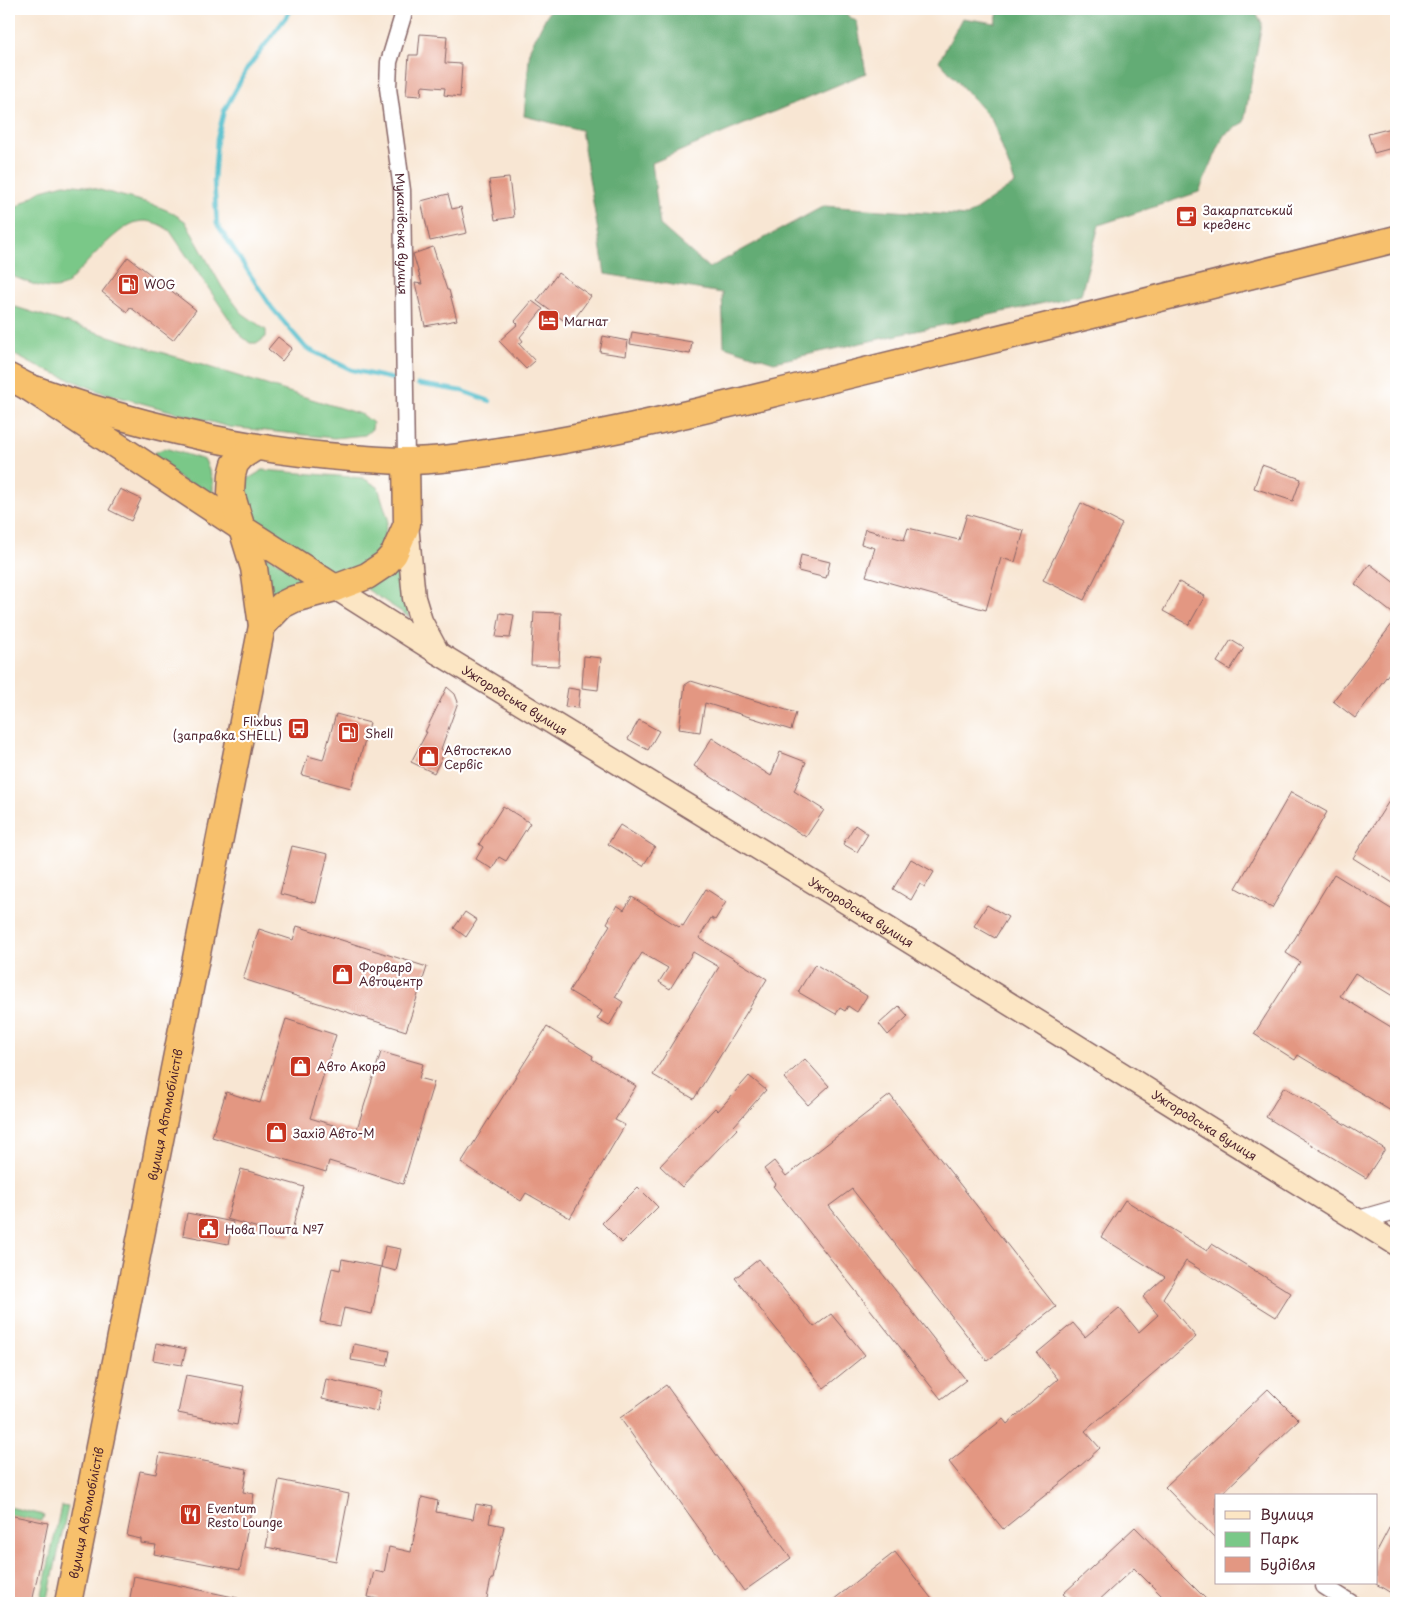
<svg xmlns="http://www.w3.org/2000/svg" width="1405" height="1612" viewBox="0 0 1405 1612" font-family="'Playpen Sans',sans-serif">
<rect width="100%" height="100%" fill="#fff"/>
<filter id="ink" filterUnits="userSpaceOnUse"><feTurbulence type="fractalNoise" baseFrequency=".02" numOctaves="2"/><feDisplacementMap in="SourceGraphic" scale="10" xChannelSelector="R" yChannelSelector="G"/><feConvolveMatrix kernelMatrix="1 2 1 2 8 2 1 2 1" color-interpolation-filters="sRGB"/></filter>
<filter id="wash" filterUnits="userSpaceOnUse"><feTurbulence type="fractalNoise" baseFrequency=".0096" numOctaves="4" result="noise"/><feDisplacementMap in="SourceGraphic" scale="20" xChannelSelector="R" yChannelSelector="G"/><feGaussianBlur stdDeviation="1.12" result="paint"/><feColorMatrix in="noise" values="0 0 0 0 0 0 0 0 0 0 0 0 0 0 0 0 0 1.4 0 .05"/><feComposite in="paint" operator="in"/></filter>
<g filter="url(#wash)">
<rect width="100%" height="100%" fill="#f8e6d3"/>
<g fill="#7ac888" stroke="#62745a">
<path d="M64,184L85,186L152,204L171,212L185,221L222,287L242,313L266,330V337L258,343H250L240,335L170,231C160,224 149,219 137,222C118,226 81,269 66,285C48,294 27,281 9,275V212L42,190Z"/>
<path d="M9,305L363,415L373,423L372,429L365,435L334,438L229,427L101,392L34,365L9,352Z"/>
<path d="M165,448L205,460L213,481V499L151,461L154,453Z"/>
<path d="M263,470L363,478L378,487L388,519L381,548L364,567L336,575L251,524L241,494L246,480Z"/>
<path d="M265,555L307,578L266,598Z"/>
<path d="M401,556L409,617L359,584Z"/>
<path d="M61,1506L68,1507L47,1603H40Z"/>
<path d="M9,1507L44,1515L42,1521L9,1515Z"/>
</g>
<path fill="#63ac74" stroke="#566650" d="M550,9H839L857,22L866,73L652,163L660,225L709,268L824,206L967,216L1015,183L992,120L939,61L962,18L995,23L999,9H1253L1262,23L1244,122L1224,135L1199,192L1099,225L1081,295L774,362L724,346L722,293L605,274L581,130L524,116L530,48Z"/>
<g fill="none" stroke-linecap="round" stroke-linejoin="round">
<g stroke="#51bdcb" stroke-width="4.5">
<path d="M292,9L247,69L224,111L217,139L214,181L217,224L272,308L306,348L352,370L393,379"/>
<path d="M418,384L462,391L490,401"/>
</g>
</g>
<g id="blocks">
<g fill="#e39782">
<path d="M420,34L447,36L445,63L462,64L460,97L444,95L445,88L422,86L421,96L406,95L409,55H418Z"/>
<path d="M1396,127V147L1374,153L1368,134Z"/>
<path d="M509,178L514,217L495,220L489,180Z"/>
<path d="M448,194L452,209L461,207L467,233L430,241L421,201Z"/>
<path d="M433,247L447,290H449L457,320L425,326L415,283L422,284L413,254Z"/>
<path d="M128,257L196,310L173,340L130,307L127,312L102,292Z"/>
<path d="M558,273L591,296L570,325L537,301Z"/>
<path d="M532,301L543,309L520,337L523,341L519,344L535,361L526,369L499,341L518,324L515,321Z"/>
<path d="M632,332L692,342L690,354L630,344Z"/>
<path d="M603,336L628,341L626,356L600,352Z"/>
<path d="M278,337L292,348L282,361L268,349Z"/>
<path d="M1262,465L1301,479L1293,501L1254,488Z"/>
<path d="M120,489L141,499L131,521L109,510Z"/>
<path d="M1081,503L1122,524L1084,600L1043,580Z"/>
<path d="M967,514L1024,531L1015,562L1001,558L986,610L866,576L875,548L861,544L865,529L904,540L908,528L959,540Z"/>
<path d="M801,555L830,562L826,578L798,571Z"/>
<path d="M1370,564L1396,584V616L1355,584Z"/>
<path d="M1179,582L1205,596L1189,625L1163,611Z"/>
<path d="M534,612L561,613L559,666L531,665Z"/>
<path d="M500,613L514,615L510,638L496,637Z"/>
<path d="M1396,619V664L1355,718L1333,701Z"/>
<path d="M1231,640L1244,648L1230,670L1217,662Z"/>
<path d="M584,656L601,658L598,690L582,688Z"/>
<path d="M691,681L796,713L791,730L705,703L700,732L679,729L685,685Z"/>
<path d="M447,687L455,694L458,702L441,749L445,752L434,773L411,762L427,732H425Z"/>
<path d="M568,688L580,690L578,708L565,707Z"/>
<path d="M336,714L370,723L351,788L302,775L308,756L323,760Z"/>
<path d="M639,720L659,731L648,750L628,739Z"/>
<path d="M712,738L771,776L780,752L806,762L794,791L824,810L806,837L694,766Z"/>
<path d="M1396,790V885L1353,858Z"/>
<path d="M1291,792L1327,812L1272,908L1236,888Z"/>
<path d="M503,806L530,823L506,861L499,857L492,869L476,859L483,847L479,844Z"/>
<path d="M620,825L655,847L643,866L608,844Z"/>
<path d="M855,825L868,834L857,852L843,844Z"/>
<path d="M292,846L328,854L316,903L280,894Z"/>
<path d="M911,859L934,872L925,887L920,884L911,900L893,889Z"/>
<path d="M1334,874L1396,912V998L1355,973L1340,996L1396,1030V1114L1298,1055L1295,1060L1254,1034L1300,962L1286,953Z"/>
<path d="M706,889L726,902L715,920L711,918L699,938L767,979L694,1099L653,1075L719,967L693,952L670,989L659,982L668,968L642,953L615,997L623,1002L609,1026L597,1019L602,1011L569,991L610,925L607,923L617,905L624,910L632,897L679,927L681,925L683,926Z"/>
<path d="M987,905L1008,917L995,938L974,926Z"/>
<path d="M465,912L477,920L466,937L454,928Z"/>
<path d="M297,926L427,967L406,1031L243,979L259,929L293,940Z"/>
<path d="M815,964L867,996L857,1012L848,1006L845,1011L840,1008L836,1014L798,992Z"/>
<path d="M899,1006L908,1016L888,1035L879,1024Z"/>
<path d="M286,1019L336,1035L310,1118L356,1132L381,1052L423,1064L419,1078L434,1082L403,1184L329,1161L326,1172L212,1137L226,1092L260,1103Z"/>
<path d="M547,1027L593,1056L592,1059L636,1086L615,1120L625,1125L570,1218L526,1193L521,1201L461,1163Z"/>
<path d="M805,1059L829,1086L808,1105L784,1078Z"/>
<path d="M749,1076L766,1090L734,1126L737,1129L682,1187L660,1166L715,1108L718,1111Z"/>
<path d="M1284,1087L1385,1149L1366,1178L1266,1117Z"/>
<path d="M890,1095L1056,1307L987,1361L852,1189L829,1206L966,1380L941,1399L773,1186L776,1184L764,1169L774,1161L786,1176Z"/>
<path d="M241,1169L304,1187L290,1237L227,1219Z"/>
<path d="M638,1187L658,1207L622,1243L602,1223Z"/>
<path d="M1125,1200L1207,1251L1212,1244L1291,1293L1276,1317L1186,1261L1163,1298L1196,1337L1085,1431L1100,1448L1068,1477L1003,1529L949,1462L1003,1419L1007,1424L1058,1379L1037,1353L1073,1323L1085,1337L1119,1308L1139,1332L1158,1315L1143,1297L1165,1277L1101,1237Z"/>
<path d="M187,1213L233,1222L228,1244L183,1235Z"/>
<path d="M385,1246L401,1249L396,1271L381,1267Z"/>
<path d="M342,1259L381,1267L372,1314L344,1308L340,1326L320,1322L332,1268L340,1270Z"/>
<path d="M759,1259L814,1327L831,1314L865,1355L824,1388L735,1278Z"/>
<path d="M156,1343L186,1349L182,1365L153,1360Z"/>
<path d="M354,1344L390,1351L387,1366L351,1360Z"/>
<path d="M186,1375L244,1386L237,1425L178,1413Z"/>
<path d="M326,1379L381,1391L377,1411L322,1399Z"/>
<path d="M666,1385L791,1558L744,1591L620,1418Z"/>
<path d="M1268,1389L1299,1420L1219,1496H1216V1539L1165,1487Z"/>
<path d="M160,1453L247,1469L243,1492L254,1494L240,1570L154,1554L156,1545L141,1543V1539L127,1536L140,1471L156,1474Z"/>
<path d="M279,1480L349,1494L336,1561L266,1547Z"/>
<path d="M422,1497L438,1501L436,1512L473,1519L476,1504L492,1507L489,1523L504,1526L493,1579H491L486,1603H378V1599L368,1597L374,1571L384,1573L389,1547L411,1552Z"/>
<path d="M9,1515L48,1523L32,1603H9Z"/>
<path d="M1396,1515V1596L1376,1584V1553Z"/>
<path d="M1135,1527L1173,1566L1210,1603H1169L1134,1568L1096,1603H1073L1063,1594Z"/>
<path d="M895,1552L935,1603H829Z"/>
<path d="M134,1576L238,1598V1603H129Z"/>
</g>
</g>
</g>
<g filter="url(#ink)">
<use href="#blocks" fill-opacity="0" stroke="#876566" stroke-width="1"/>
<g fill="none" stroke-linecap="round" stroke-linejoin="round">
<defs>
<g id="minor">
<path id="s1" d="M405,9L389,62L388,88L402,190L406,461"/>
<path d="M1324,1586L1351,1603"/>
</g>
<path id="tertiary" d="M1358,1221L1396,1210"/>
<g id="secondary">
<path d="M407,524L414,598L421,621L438,653"/>
<path id="s2" d="M335,588L438,653L836,896L1396,1244"/>
</g>
<g id="trunk">
<path d="M9,377L28,387L243,529L335,588"/>
<path d="M28,387C132,424 241,450 351,458C369,459 388,461 407,461C440,461 473,455 505,450C607,435 708,409 808,385C1004,337 1201,289 1396,239"/>
<path d="M262,626L282,605L294,599L335,588L367,576L385,564L394,554L407,524L406,461"/>
<path id="s3" d="M68,1603L262,626L254,568L231,493L232,475L235,464L242,456L256,447"/>
</g>
</defs>
<use href="#minor" stroke="#876566" stroke-width="19"/>
<use href="#tertiary" stroke="#876566" stroke-width="22"/>
<use href="#secondary" stroke="#876566" stroke-width="25"/>
<use href="#trunk" stroke="#876566" stroke-width="29"/>
<use href="#minor" stroke="#fff" stroke-width="16"/>
<use href="#tertiary" stroke="#fff" stroke-width="20"/>
<use href="#secondary" stroke="#fce6c4" stroke-width="22"/>
<use href="#trunk" stroke="#f7c06c" stroke-width="26"/>
</g>
</g>
<defs>
<symbol id="cafe-square" viewBox="-11 -11 22 22"><rect x="-9" y="-9" width="18" height="18" rx="4" fill="#c8321e" stroke="#fff"/><path d="M-5.5-4.5H6V0H3Q3 3.5 0 3.5H-2.5Q-5.5 3.5-5.5 0ZM3-3.2v2h1.7v-2ZM-6 4.5H4V6H-6Z" fill="#fff"/></symbol>
<symbol id="fuel-square" viewBox="-11 -11 22 22"><rect x="-9" y="-9" width="18" height="18" rx="4" fill="#c8321e" stroke="#fff"/><path d="M-5.5-6h7V0h2V4h1.3V-2.5L3-4.5l.8-.8L6-3V5H2.5V1h-1V6h-7ZM-4.2-4.7v3.2H.2V-4.7Z" fill="#fff"/></symbol>
<symbol id="hotel-square" viewBox="-11 -11 22 22"><rect x="-9" y="-9" width="18" height="18" rx="4" fill="#c8321e" stroke="#fff"/><path d="M-6-4.5h1.5V1H6V5H4.5V3h-9V5H-6ZM-4 0a1.8 1.8 0 1 1 3.6 0ZM.5 0V-2.5h3Q6-2.5 6 0Z" fill="#fff"/></symbol>
<symbol id="bus-square" viewBox="-11 -11 22 22"><rect x="-9" y="-9" width="18" height="18" rx="4" fill="#c8321e" stroke="#fff"/><path d="M-5-6H5V4H4V6H2V4H-2V6H-4V4H-5ZM-3.5-4V0h7V-4ZM-3.5 1.2v1.5H-2V1.2ZM2 1.2v1.5H3.5V1.2Z" fill="#fff"/></symbol>
<symbol id="shop-square" viewBox="-11 -11 22 22"><rect x="-9" y="-9" width="18" height="18" rx="4" fill="#c8321e" stroke="#fff"/><path d="M-5-2.5h2.3a2.7 3.5 0 0 1 5.4 0H5L5.5 6h-11ZM-1.5-2.5h3a1.5 2.3 0 0 0-3 0Z" fill="#fff"/></symbol>
<symbol id="civic-square" viewBox="-11 -11 22 22"><rect x="-9" y="-9" width="18" height="18" rx="4" fill="#c8321e" stroke="#fff"/><path d="M-.6-6.5H3V-4.5H.6V-3L4-1V1h2V6H-6V1h2V-1L-.6-3ZM-1.2 2.5V6h2.4V2.5Z" fill="#fff"/></symbol>
<symbol id="restaurant-square" viewBox="-11 -11 22 22"><rect x="-9" y="-9" width="18" height="18" rx="4" fill="#c8321e" stroke="#fff"/><path d="M-5-6h1v4h1v-4h1v4h1v-4h1v5L-1.5 .5V6h-2V.5L-5-1ZM5-6V6H3V1.5H1.5Q1.5-4 5-6Z" fill="#fff"/></symbol>
</defs>
<g fill-rule="evenodd">
<use href="#cafe-square" x="1174" y="204" width="25" height="25"/>
<use href="#fuel-square" x="116" y="272" width="25" height="25"/>
<use href="#hotel-square" x="536" y="308" width="25" height="25"/>
<use href="#bus-square" x="286" y="716" width="25" height="25"/>
<use href="#fuel-square" x="336" y="720" width="25" height="25"/>
<use href="#shop-square" x="416" y="744" width="25" height="25"/>
<use href="#shop-square" x="330" y="962" width="25" height="25"/>
<use href="#shop-square" x="288" y="1054" width="25" height="25"/>
<use href="#shop-square" x="264" y="1120" width="25" height="25"/>
<use href="#civic-square" x="196" y="1216" width="25" height="25"/>
<use href="#restaurant-square" x="178" y="1502" width="25" height="25"/>
</g>
<g text-anchor="middle" dominant-baseline="central" stroke-width="4.5" stroke-linejoin="round" paint-order="stroke">
<g font-size="12" fill="#4a1f2b" stroke="#fff" text-anchor="start">
<text x="1203" y="210">Закарпатський<tspan x="1203" dy="14">креденс</tspan></text>
<text x="144" y="284">WOG</text>
<text x="564" y="321">Магнат</text>
<text x="282" y="721" text-anchor="end">Flixbus<tspan x="282" dy="14">(заправка SHELL)</tspan></text>
<text x="365" y="733">Shell</text>
<text x="444" y="750">Автостекло<tspan x="444" dy="14">Сервіс</tspan></text>
<text x="359" y="967">Форвард<tspan x="359" dy="14">Автоцентр</tspan></text>
<text x="317" y="1066">Авто Акорд</text>
<text x="293" y="1133">Захід Авто-М</text>
<text x="225" y="1229">Нова Пошта №7</text>
<text x="207" y="1508">Eventum<tspan x="207" dy="14">Resto Lounge</tspan></text>
</g>
<g font-size="12" fill="#4a1f2b" stroke="#fff">
<text stroke="none"><textPath href="#s1" startOffset="228">Мукачівська вулиця</textPath></text>
<text stroke="none"><textPath href="#s2" startOffset="212">Ужгородська вулиця</textPath></text>
<text stroke="none"><textPath href="#s2" startOffset="618">Ужгородська вулиця</textPath></text>
<text stroke="none"><textPath href="#s3" startOffset="498">вулиця Автомобілістів</textPath></text>
<text stroke="none"><textPath href="#s2" startOffset="1022">Ужгородська вулиця</textPath></text>
<text stroke="none"><textPath href="#s3" startOffset="92">вулиця Автомобілістів</textPath></text>
</g>
</g>
<rect width="1405" height="1612" fill="none" stroke="#fff" stroke-width="30"/>
<rect x="1215" y="1494" width="162" height="90" fill="#ffffff" stroke="#b7a5aa"/>
<rect x="1225" y="1511" width="25" height="8" fill="#fce6c4" stroke="#b7a5aa"/>
<text x="1260" y="1520" font-size="15" fill="#4a1f2b">Вулиця</text>
<rect x="1225" y="1532" width="25" height="15" fill="#7ac888" stroke="#b7a5aa"/>
<text x="1260" y="1544" font-size="15" fill="#4a1f2b">Парк</text>
<rect x="1225" y="1557" width="25" height="15" fill="#e39782" stroke="#b7a5aa"/>
<text x="1260" y="1570" font-size="15" fill="#4a1f2b">Будівля</text>
</svg>
